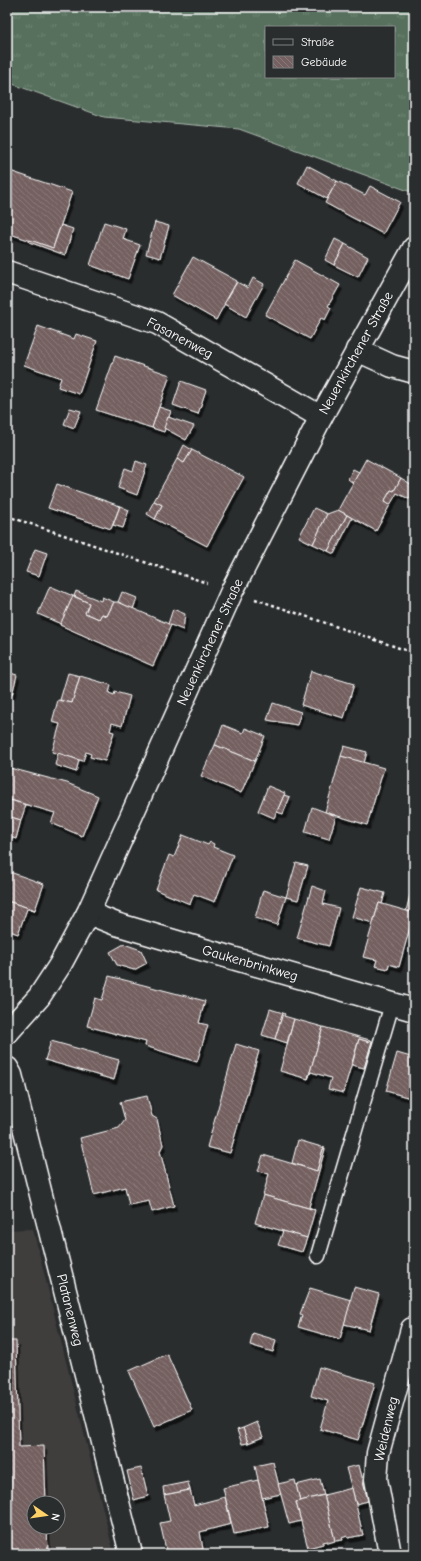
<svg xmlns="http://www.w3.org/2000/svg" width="421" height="1561" viewBox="0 0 421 1561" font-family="'Comic Neue',sans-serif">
<defs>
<pattern id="grass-tufts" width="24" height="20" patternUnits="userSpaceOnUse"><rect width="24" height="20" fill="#57705d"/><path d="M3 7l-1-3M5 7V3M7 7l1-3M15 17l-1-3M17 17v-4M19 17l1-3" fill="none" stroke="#708575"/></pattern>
<pattern id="building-back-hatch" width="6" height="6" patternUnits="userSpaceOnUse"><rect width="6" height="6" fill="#756161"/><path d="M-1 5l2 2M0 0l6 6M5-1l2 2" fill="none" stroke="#8a7979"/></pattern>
<filter id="shadow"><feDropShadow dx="2.5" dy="4.5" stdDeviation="0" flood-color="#0009"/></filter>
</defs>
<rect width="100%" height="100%" fill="#2a2d2e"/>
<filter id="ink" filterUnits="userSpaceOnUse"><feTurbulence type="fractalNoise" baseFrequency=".025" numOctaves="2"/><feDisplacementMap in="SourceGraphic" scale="8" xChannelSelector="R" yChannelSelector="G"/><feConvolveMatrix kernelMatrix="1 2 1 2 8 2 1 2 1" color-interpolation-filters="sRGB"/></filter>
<g filter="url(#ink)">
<path fill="#403d3d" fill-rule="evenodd" d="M33,1229L114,1554H7V1230ZM34,1503H58V1527H34Z"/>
<path fill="url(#grass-tufts)" stroke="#abb8ae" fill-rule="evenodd" d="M7,7H414V193L239,129L104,117L7,82ZM266,27H394V77H266Z"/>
<g fill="url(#building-back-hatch)" stroke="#fff" filter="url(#shadow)">
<path d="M307,165L337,181L327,199L298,183Z"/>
<path d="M7,170L72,192L53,248L7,233Z"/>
<path d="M337,181L365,195L370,186L400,202L383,234L325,203Z"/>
<path d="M104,222L126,229L123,239L140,245L128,279L90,265Z"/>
<path d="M155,222L169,226L160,258L146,254Z"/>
<path d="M61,225L73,229L65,255L29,242L30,240L53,248Z"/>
<path d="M335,239L345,244L334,265L325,260Z"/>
<path d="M345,244L368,257L358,277L334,265Z"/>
<path d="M193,257L237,281L216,320L172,295Z"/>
<path d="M295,260L340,285L328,306L331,308L325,320L321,318L310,339L265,315Z"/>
<path d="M253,278L264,284L246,317L224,304L237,282L248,288Z"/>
<path d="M38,326L74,339L76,334L97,341L79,394L58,387L61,378L24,365Z"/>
<path d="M115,356L170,375L152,428L96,410Z"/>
<path d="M181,381L206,390L198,414L173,405Z"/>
<path d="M159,407L171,411L164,432L152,428Z"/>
<path d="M70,408L81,411L74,428L64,424Z"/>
<path d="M168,417L194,426L186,440L164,428Z"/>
<path d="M184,445L192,450L184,463L177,459Z"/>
<path d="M192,450L244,477L207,546L155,519L162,505L154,501L177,459L184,463Z"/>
<path d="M366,459L401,478L394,491L391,490L384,502L390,505L376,531L338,510Z"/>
<path d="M136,461L147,465L137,495L118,488L125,468L133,471Z"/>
<path d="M353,469L359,472L353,483L348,479Z"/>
<path d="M401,478L414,486V490L409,499L397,493L390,505L384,502L391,490L394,491Z"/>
<path d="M57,484L120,506L111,529L48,508Z"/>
<path d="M154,501L162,505L155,519L147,514Z"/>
<path d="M120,506L129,510L123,528L113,525Z"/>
<path d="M314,508L327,514L313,544L299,537Z"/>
<path d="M338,510L347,515L328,551L313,544L327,514Z"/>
<path d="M347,515L352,518L334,554L328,551Z"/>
<path d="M35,549L47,553L39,576L26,572Z"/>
<path d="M50,586L73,596L61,624L38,614Z"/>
<path d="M76,591L101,601L102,597L114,602L107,616L102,614L99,619L85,613L89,603L74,596Z"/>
<path d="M122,592L137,598L133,609L118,602Z"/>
<path d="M73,596L89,603L85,613L99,619L102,614L107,616L114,602H118L171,625L153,666L60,625Z"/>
<path d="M173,609L185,614L183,630L168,624Z"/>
<path d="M311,671L354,684L344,718L301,705Z"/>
<path d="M7,672L17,675L12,695L7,694Z"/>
<path d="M68,673L80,676L72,703L60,700Z"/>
<path d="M80,676L111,685L109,693L114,695L115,692L130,696L122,726L112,723L110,731L114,732L105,761L90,757L91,754L86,752L83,761L52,752L60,724L52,722L58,700L72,703Z"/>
<path d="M273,703L301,712L297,725L267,720Z"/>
<path d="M223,725L243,733L245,728L265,736L255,761L215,745Z"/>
<path d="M215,745L255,761L241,793L201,776Z"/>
<path d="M344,746L367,752L364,763L341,756Z"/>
<path d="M58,753L79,760L76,772L55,765Z"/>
<path d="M341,756L384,768L367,825L325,812Z"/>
<path d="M10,768L67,783L98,796L82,836L51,823L55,813L7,799V777Z"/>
<path d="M268,786L285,793L274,818L258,811Z"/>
<path d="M284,795L290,797L283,814L277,812Z"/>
<path d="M7,799L26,805L21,820L7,816Z"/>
<path d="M312,807L336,816L329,839L305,832Z"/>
<path d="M7,816L21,820L16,839L7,836Z"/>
<path d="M183,835L208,845L210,842L214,844L213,847L233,855L215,902L194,894L190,904L156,890L169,855L174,857Z"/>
<path d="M296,863L308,866L298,900L286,897Z"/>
<path d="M7,871L44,884L35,910L7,901Z"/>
<path d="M312,886L326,891L323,904L339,908L329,946L297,938Z"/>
<path d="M361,887L385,893L382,904L379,903L373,923L352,917Z"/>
<path d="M263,890L286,897L277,925L255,918Z"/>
<path d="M410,895L414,896V913L406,911Z"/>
<path d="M7,901L35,910L27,909L18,934L7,930Z"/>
<path d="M379,903L414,913L399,967L389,964L388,969L375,966L377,960L363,957Z"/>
<path d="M124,944L141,950L147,963L134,970L117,965L110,952Z"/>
<path d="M109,976L205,1001L199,1023L208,1025L197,1062L145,1046L146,1042L87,1026L95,998L102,1000Z"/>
<path d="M270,1009L283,1013L275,1039L262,1035Z"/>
<path d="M283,1013L285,1014L284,1016L294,1019L287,1043L275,1039Z"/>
<path d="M294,1019L323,1027L308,1079L280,1071Z"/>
<path d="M323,1027L370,1040L369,1042L359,1039L343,1093L328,1089L331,1078L311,1072L308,1079Z"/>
<path d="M359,1039L369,1042L370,1040L372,1041L364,1068L352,1065Z"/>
<path d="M51,1041L119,1060L114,1080L45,1060Z"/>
<path d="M236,1044L259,1051L230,1153L207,1147Z"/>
<path d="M397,1053L414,1058V1099L386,1091Z"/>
<path d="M147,1096L152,1116L157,1119L163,1145L160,1151L174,1206L152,1212L149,1201L129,1205L125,1187L94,1195L80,1138L119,1128L125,1120L120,1102Z"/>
<path d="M298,1140L325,1148V1149H323L317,1171L292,1163Z"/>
<path d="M323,1149H325L309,1207L315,1210L263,1195L269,1174L258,1171L263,1155L317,1171Z"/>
<path d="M263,1195L315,1210L307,1238L255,1223Z"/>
<path d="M283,1231L307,1238L302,1252L278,1245Z"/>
<path d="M354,1287L379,1294L369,1330L344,1324Z"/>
<path d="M310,1288L351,1300L340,1339L298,1327L302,1315L300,1314Z"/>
<path d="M253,1333L276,1340L273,1352L250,1345Z"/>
<path d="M7,1341H16L19,1447L44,1446L46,1503H34V1527H47L48,1554L70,1553V1554H7Z"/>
<path d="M167,1354L192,1410L154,1427L129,1371Z"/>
<path d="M319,1367L375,1383L358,1440L320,1429L328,1401L311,1396Z"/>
<path d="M257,1422L263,1437L248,1443L243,1428Z"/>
<path d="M243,1428L248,1443L242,1444L237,1430Z"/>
<path d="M273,1462L281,1494L262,1498L255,1466Z"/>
<path d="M359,1465L368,1501L356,1504L346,1468Z"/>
<path d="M141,1468L148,1496L134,1500L127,1471Z"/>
<path d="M320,1479L324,1495L300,1501L296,1485Z"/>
<path d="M258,1480L269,1527L234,1534L223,1488Z"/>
<path d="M295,1480L300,1501L296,1502L301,1521L289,1524L278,1484Z"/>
<path d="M188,1482L190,1490L164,1495L163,1487Z"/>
<path d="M352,1488L363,1535L348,1538L347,1536L342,1538L343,1540L335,1541L324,1495Z"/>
<path d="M190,1490L194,1505L225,1497L231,1524L200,1532L203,1549L181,1554H167L160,1523L170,1521L164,1495Z"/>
<path d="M324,1495L335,1541L328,1543V1541L323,1542V1544L308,1548L296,1502Z"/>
</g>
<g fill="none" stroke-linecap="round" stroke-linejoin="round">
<defs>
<path id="lane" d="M318,1256L392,1004"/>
<g id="street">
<path d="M7,272L157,323L321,417"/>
<path d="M357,350L392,366L414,372"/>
<path d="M88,913L116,924L201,949L414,1010"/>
<path d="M7,1068L11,1075L131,1554"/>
<path d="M390,1554L376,1479L378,1453L412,1329"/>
</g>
<path id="secondary" d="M7,1033L39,997L60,965L88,913L232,591L321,417L414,248"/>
</defs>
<use href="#lane" stroke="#fff" stroke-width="17"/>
<use href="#street" stroke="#fff" stroke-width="25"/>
<use href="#secondary" stroke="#fff" stroke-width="25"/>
<g stroke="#fff" stroke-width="2.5" stroke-dasharray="3 3" stroke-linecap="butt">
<path d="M7,516L207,583"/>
<path d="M255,599L414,653"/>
</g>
<use href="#lane" stroke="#2a2d2e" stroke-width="14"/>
<use href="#street" stroke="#2a2d2e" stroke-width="22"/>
<use href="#secondary" stroke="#2a2d2e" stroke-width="22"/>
</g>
</g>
<g text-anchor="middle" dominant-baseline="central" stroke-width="3" stroke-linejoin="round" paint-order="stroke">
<g font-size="14" fill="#fff" stroke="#2a2d2e">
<text transform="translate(180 338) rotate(28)">Fasanenweg</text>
<text transform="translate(356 353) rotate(-61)">Neuenkirchener Straße</text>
<text transform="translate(210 642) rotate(-65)">Neuenkirchener Straße</text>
<text transform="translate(250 963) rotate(16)">Gaukenbrinkweg</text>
<text transform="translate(70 1310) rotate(76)">Platanenweg</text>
<text transform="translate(386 1429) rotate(-77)">Weidenweg</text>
</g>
</g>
<rect width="421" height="1561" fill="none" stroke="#2a2d2e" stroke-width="24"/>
<rect x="12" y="12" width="397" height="1537" fill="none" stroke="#fff" stroke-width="1.5" filter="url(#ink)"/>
<rect x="265" y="26" width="130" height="52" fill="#2a2d2e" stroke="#7f8182"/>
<rect x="273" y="39" width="20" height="6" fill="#2a2d2e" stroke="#7f8182"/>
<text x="301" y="46" font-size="12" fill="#ffffff">Straße</text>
<rect x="273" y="56" width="20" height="12" fill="url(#building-back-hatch)" stroke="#7f8182"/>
<text x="301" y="66" font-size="12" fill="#ffffff">Gebäude</text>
<g transform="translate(46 1515) rotate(103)"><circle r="19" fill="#2a2d2e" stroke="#7f8182"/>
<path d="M0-3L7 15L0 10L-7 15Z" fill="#ffd166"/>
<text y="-6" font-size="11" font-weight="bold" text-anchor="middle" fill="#ffffff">N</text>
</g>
</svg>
